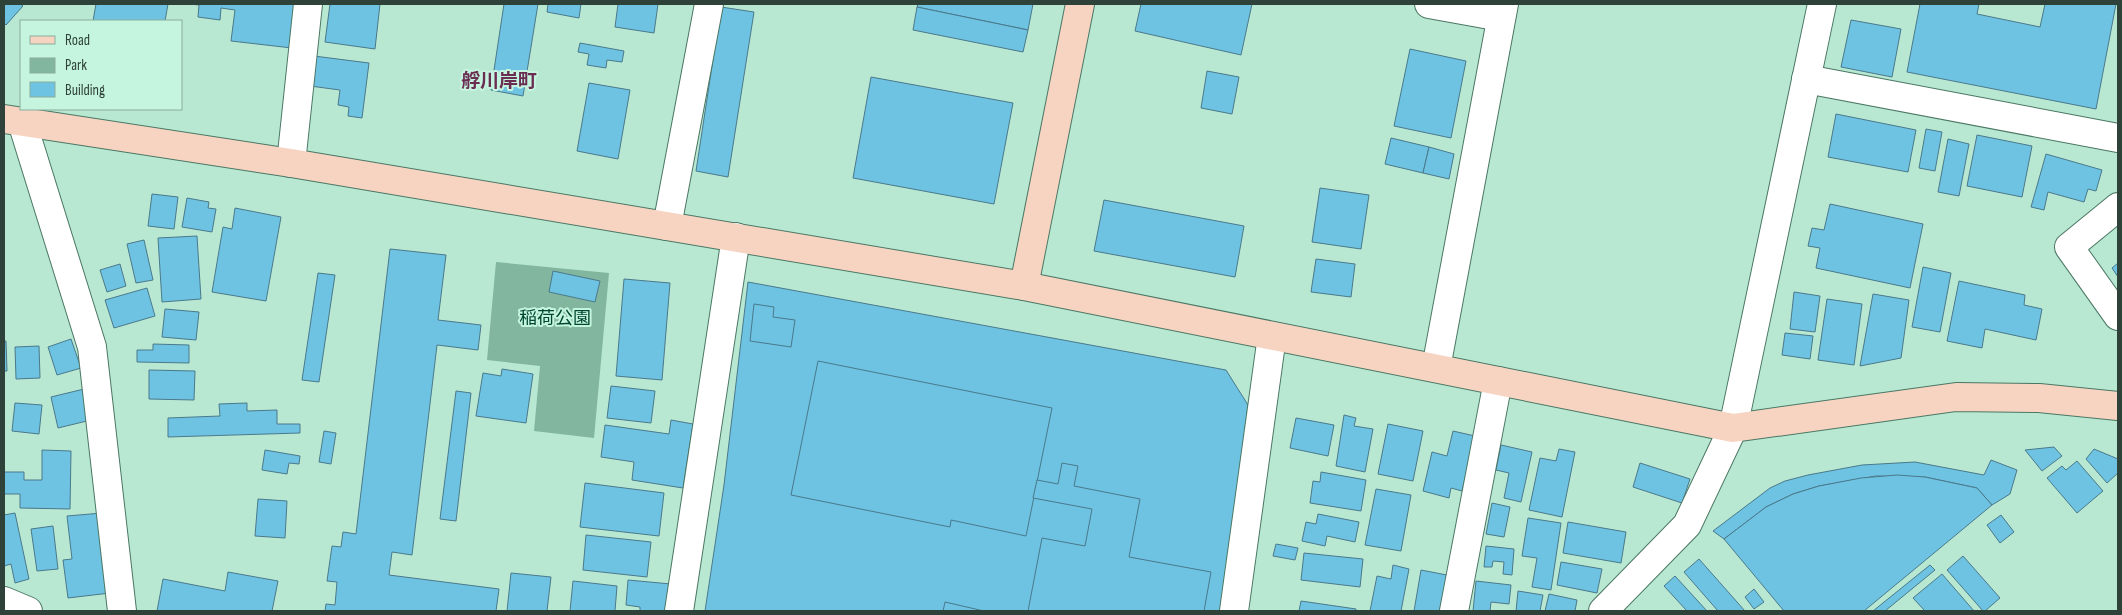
<svg xmlns="http://www.w3.org/2000/svg" width="2122" height="615" viewBox="0 0 2122 615" font-family="'Sofia Sans Condensed','Noto Sans JP',sans-serif">
<rect width="100%" height="100%" fill="#b8e8d1"/>
<path fill="#83b69f" d="M496,262L609,273L594,438L534,431L540,366L487,360Z"/>
<g fill="#6ec3e3" stroke="#4a798b">
<path d="M4,4H20L23,6L6,25L4,23Z"/>
<path d="M96,4H168L165,21H93Z"/>
<path d="M190,4H297L292,48L231,41L235,10L221,8L220,20L198,17L199,5Z"/>
<path d="M330,4H380L375,49L325,42Z"/>
<path d="M504,4H538L523,96L491,90Z"/>
<path d="M548,4H581L579,18L547,12Z"/>
<path d="M618,4H658L654,33L615,27Z"/>
<path d="M918,4H1033L1028,30L917,7Z"/>
<path d="M1141,4H1252L1241,55L1135,31Z"/>
<path d="M1920,4H1979L1977,14L2040,27L2045,4H2116L2096,109L1907,72Z"/>
<path d="M721,7L754,12L728,177L696,171Z"/>
<path d="M917,7L1028,30L1023,52L913,30Z"/>
<path d="M1851,20L1901,29L1892,77L1841,67Z"/>
<path d="M580,43L624,51L622,62L607,60L606,68L587,65L589,54L578,52Z"/>
<path d="M1410,49L1466,61L1451,138L1394,126Z"/>
<path d="M314,56L369,63L362,118L348,116L349,107L338,105L340,90L310,86Z"/>
<path d="M1207,71L1239,77L1232,114L1201,108Z"/>
<path d="M871,77L1013,103L994,204L853,178Z"/>
<path d="M589,83L630,90L618,159L577,151Z"/>
<path d="M1836,114L1916,130L1908,172L1828,157Z"/>
<path d="M1926,129L1942,132L1935,171L1919,168Z"/>
<path d="M1977,135L2032,146L2022,197L1967,186Z"/>
<path d="M1391,138L1429,147L1423,173L1385,164Z"/>
<path d="M1948,139L1969,144L1959,196L1938,192Z"/>
<path d="M1429,147L1454,154L1449,179L1423,173Z"/>
<path d="M2046,154L2102,170L2096,191L2088,189L2084,202L2048,192L2044,210L2031,207Z"/>
<path d="M1320,188L1369,195L1361,249L1312,242Z"/>
<path d="M152,194L178,197L174,229L148,226Z"/>
<path d="M187,198L209,202L208,208L216,209L212,232L182,227Z"/>
<path d="M1104,200L1244,226L1235,277L1094,251Z"/>
<path d="M1830,204L1923,224L1910,288L1816,268L1820,248L1808,246L1812,228L1824,230Z"/>
<path d="M235,208L281,217L266,301L212,292L223,227L232,229Z"/>
<path d="M197,236L201,299L162,302L158,238Z"/>
<path d="M144,240L153,280L136,283L127,244Z"/>
<path d="M390,249L446,255L438,320L481,325L478,350L437,345L412,555L392,552L389,575L499,589L496,611H325L326,604L335,605L337,582L327,581L332,546L341,547L343,532L356,534Z"/>
<path d="M1316,259L1355,264L1351,297L1311,292Z"/>
<path d="M2118,263V277L2112,268Z"/>
<path d="M120,264L126,286L107,292L100,270Z"/>
<path d="M1923,267L1951,273L1940,332L1912,327Z"/>
<path d="M553,271L600,281L595,302L549,292Z"/>
<path d="M318,273L335,275L319,382L302,380Z"/>
<path d="M624,279L670,283L662,380L616,376Z"/>
<path d="M1959,281L2025,295L2024,305L2042,309L2036,340L1985,329L1982,348L1947,341Z"/>
<path d="M748,282L1226,370L1248,405L1222,611H705L724,485Z"/>
<path d="M147,288L155,316L114,328L105,300Z"/>
<path d="M1794,292L1820,296L1815,332L1790,329Z"/>
<path d="M1873,294L1909,300L1901,358L1860,366Z"/>
<path d="M1827,299L1862,304L1854,365L1818,360Z"/>
<path d="M754,304L774,307L773,317L795,320L791,347L750,341Z"/>
<path d="M165,309L199,312L196,340L162,337Z"/>
<path d="M1785,333L1813,336L1810,359L1782,355Z"/>
<path d="M71,339L81,368L57,375L48,347Z"/>
<path d="M4,341H6L7,371H4Z"/>
<path d="M153,344L189,345V363L137,362V350H153Z"/>
<path d="M39,346L40,378L16,379L15,347Z"/>
<path d="M818,361L1052,408L1026,536L951,520L950,527L791,495Z"/>
<path d="M502,369L533,374L526,423L476,416L483,373L501,376Z"/>
<path d="M149,370L195,371L194,400L149,399Z"/>
<path d="M611,386L655,391L651,423L607,418Z"/>
<path d="M84,389L91,420L58,428L51,397Z"/>
<path d="M456,391L471,393L456,521L440,519Z"/>
<path d="M15,403L42,405L39,434L12,431Z"/>
<path d="M247,403V411L277,410V424H300V433L168,437V418L220,416L219,404Z"/>
<path d="M1344,415L1356,418L1354,426L1373,429L1365,472L1336,466Z"/>
<path d="M1296,418L1334,425L1328,456L1290,448Z"/>
<path d="M671,420L693,424L683,488L632,480L634,462L601,457L605,425L669,434Z"/>
<path d="M1388,424L1423,431L1413,481L1378,474Z"/>
<path d="M324,431L336,433L331,464L319,462Z"/>
<path d="M1453,431L1475,436L1462,491L1451,488L1449,498L1423,491L1432,452L1447,456Z"/>
<path d="M1501,445L1532,452L1521,502L1504,498L1509,473L1496,470Z"/>
<path d="M2054,447L2062,456L2042,471L2025,450Z"/>
<path d="M1559,449L1575,452L1562,517L1529,510L1540,458L1556,461Z"/>
<path d="M2094,449L2118,459V473L2107,483L2086,459Z"/>
<path d="M42,450L71,451L70,509L20,508V494H4V472H24V480H42Z"/>
<path d="M265,450L300,456L299,464L289,463L287,474L262,470Z"/>
<path d="M1991,460L2017,470L2010,494L1992,505L1977,488L1925,477L1876,476L1819,486L1793,494L1766,507L1724,539L1713,531L1770,488L1785,481L1808,475L1862,465L1915,462L1984,475Z"/>
<path d="M2077,461L2103,491L2077,513L2047,478L2062,466L2066,470Z"/>
<path d="M1062,463L1078,466L1074,486L1140,499L1129,557L1211,572L1204,611H1028L1042,538L1085,546L1092,509L1033,498L1037,480L1058,484Z"/>
<path d="M1640,463L1690,479L1682,503L1633,487Z"/>
<path d="M1321,472L1366,480L1361,511L1310,503L1313,481L1320,482Z"/>
<path d="M1897,475L1925,477L1977,488L1992,505L1864,611H1784L1724,539L1766,507L1793,494L1819,486L1861,478Z"/>
<path d="M585,483L664,493L659,536L580,527Z"/>
<path d="M1376,489L1411,495L1401,551L1365,545Z"/>
<path d="M258,499L287,501L285,538L255,536Z"/>
<path d="M1492,503L1510,507L1504,537L1486,534Z"/>
<path d="M15,513L29,579L15,583L11,564L4,566V515Z"/>
<path d="M102,513L110,593L68,598L63,560L72,559L67,516Z"/>
<path d="M1318,514L1359,522L1355,542L1327,536L1325,546L1302,541L1306,522L1316,524Z"/>
<path d="M2001,515L2014,532L2000,543L1987,525Z"/>
<path d="M1528,518L1561,523L1551,590L1532,587L1537,558L1522,556Z"/>
<path d="M1568,522L1626,532L1621,563L1563,553Z"/>
<path d="M53,526L58,569L37,571L31,529Z"/>
<path d="M586,535L651,542L647,577L583,570Z"/>
<path d="M1276,544L1298,548L1295,560L1273,556Z"/>
<path d="M1486,546L1514,549L1512,575L1503,574L1504,562L1493,561L1492,567H1484Z"/>
<path d="M1304,553L1363,559L1360,587L1301,580Z"/>
<path d="M1963,556L2000,598L1985,611H1983L1947,570Z"/>
<path d="M1699,559L1745,611H1718L1684,572Z"/>
<path d="M1561,562L1602,569L1597,593L1557,585Z"/>
<path d="M1393,565L1409,569L1401,611H1370L1377,576L1391,579Z"/>
<path d="M1930,565L1935,570L1885,611H1873Z"/>
<path d="M1421,570L1452,576L1445,611H1414Z"/>
<path d="M228,572L278,581L272,611H157L163,579L225,591Z"/>
<path d="M511,573L551,577L547,611H507Z"/>
<path d="M1942,574L1974,611H1925L1913,598Z"/>
<path d="M1675,576L1707,611H1687L1664,586Z"/>
<path d="M628,580L671,584L668,611H640V607L626,605Z"/>
<path d="M573,581L617,586L615,611H570Z"/>
<path d="M1476,581L1511,585L1509,604L1491,602L1490,611H1473Z"/>
<path d="M1754,589L1764,602L1754,609L1745,597Z"/>
<path d="M1518,591L1543,595L1540,611H1516Z"/>
<path d="M1549,594L1577,600L1575,611H1545Z"/>
<path d="M1301,601L1356,609V611H1299Z"/>
<path d="M945,602L984,611H943Z"/>
</g>
<g fill="none" stroke-linecap="round" stroke-linejoin="round">
<defs>
<g id="street">
<path d="M1429,4L1501,17"/>
<path d="M1806,79L2118,138"/>
<path d="M22,122L92,347L122,611"/>
<path d="M291,163L308,4"/>
<path d="M2118,207L2069,247L2118,316"/>
<path d="M667,226L709,4"/>
<path d="M1436,368L1504,4"/>
<path d="M4,601L28,611"/>
<path d="M679,611L736,237"/>
<path d="M1234,611L1272,336"/>
<path d="M1454,611L1498,381"/>
<path d="M1603,611L1687,525L1733,428L1822,4"/>
</g>
<g id="secondary">
<path d="M4,119L291,163L1024,286L1733,428L1956,397L2039,398L2118,406"/>
<path d="M1024,286L1080,4"/>
</g>
</defs>
<use href="#street" stroke="#4b7764" stroke-width="30"/>
<use href="#secondary" stroke="#4b7764" stroke-width="30"/>
<use href="#street" stroke="#fff" stroke-width="28"/>
<use href="#secondary" stroke="#f7d4c2" stroke-width="28"/>
</g>
<g text-anchor="middle" dominant-baseline="central" stroke-width="4" stroke-linejoin="round" paint-order="stroke">
<g font-size="18" fill="#004630" stroke="#c5f5de">
<text x="555" y="318">稲荷公園</text>
</g>
<g font-size="19" font-weight="bold" fill="#6b2e53" stroke="#c5f5de">
<text x="499" y="81">艀川岸町</text>
</g>
</g>
<rect width="2122" height="615" fill="none" stroke="#2f4239" stroke-width="10"/>
<rect x="20" y="20" width="162" height="90" fill="#c5f5de" stroke="#89ad9c"/>
<rect x="30" y="36" width="25" height="8" fill="#f7d4c2" stroke="#89ad9c"/>
<text x="65" y="45" font-size="15" fill="#2f4239">Road</text>
<rect x="30" y="58" width="25" height="15" fill="#83b69f" stroke="#89ad9c"/>
<text x="65" y="70" font-size="15" fill="#2f4239">Park</text>
<rect x="30" y="82" width="25" height="15" fill="#6ec3e3" stroke="#89ad9c"/>
<text x="65" y="95" font-size="15" fill="#2f4239">Building</text>
</svg>
